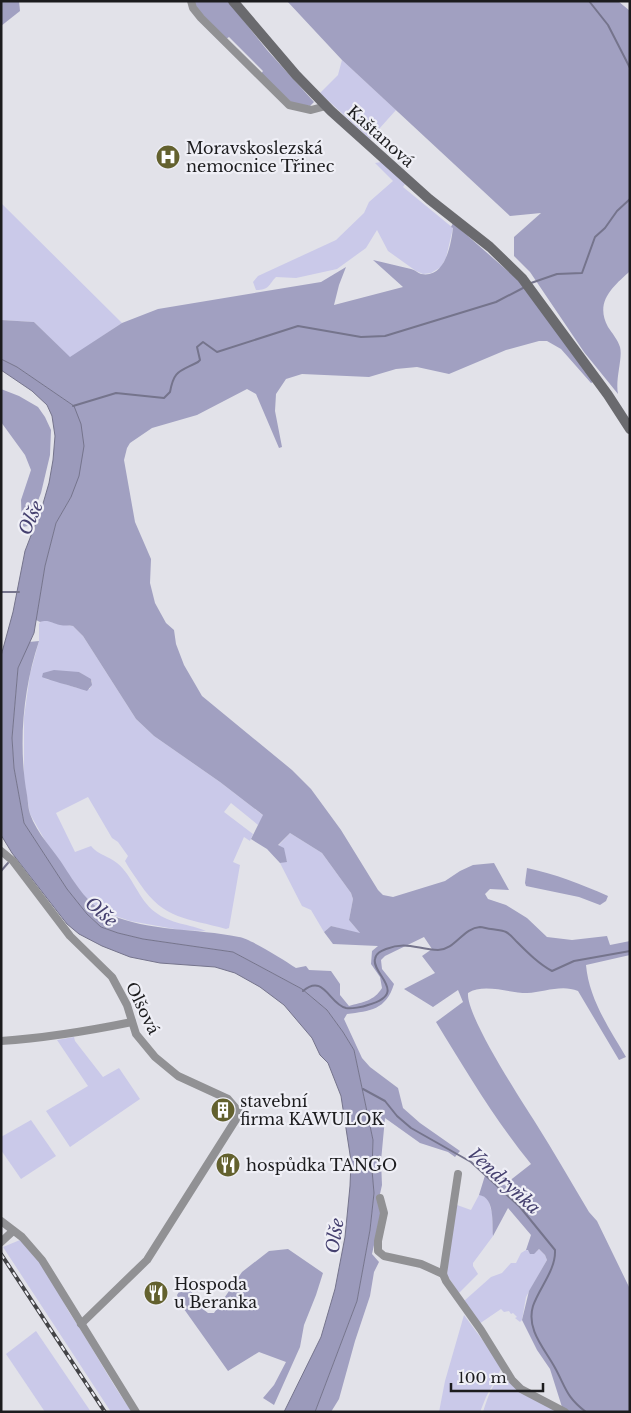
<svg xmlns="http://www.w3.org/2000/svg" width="631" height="1413" viewBox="0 0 631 1413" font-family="'Libre Baskerville',serif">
<rect width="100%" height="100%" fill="#e2e2e9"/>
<g fill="#cac9e9" fill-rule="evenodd">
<path d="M342,60L396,110L370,139L320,93L338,75Z"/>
<path d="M381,162L405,184L403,187L453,228L446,258L441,267L431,273L423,274L416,271L388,251L377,230L366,248L337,269L296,278L276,277C268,285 270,290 256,290L253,282L258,276L336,240L364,213L369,202L393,181L375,163Z"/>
<path d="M1,203L122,323L70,358L34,322L1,320Z"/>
<path d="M41,621C52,620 62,625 73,626L83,636L136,719L154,736L220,782L264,816L258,825L231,803L224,812L253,834L250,841L244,837L233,862L240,865L229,928L226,929C188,918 164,920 140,884C135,876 129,869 125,861L128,856L118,842L112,838L88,797L56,813L75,852L91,846C98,855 109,856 117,863C133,876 138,899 155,912C170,924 190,924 206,931L180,930L130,921L107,913L96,906L83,895L47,844L30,814L24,781V717L30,674L39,641V624ZM79,672L92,681L90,689C74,690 61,680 45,679Z"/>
<path d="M290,833L322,853L351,893L353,899L349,920L361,934L331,926L324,932L311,910L302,906L280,863L287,861L278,846Z"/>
<path d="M74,1037L75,1041L103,1077L119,1068L140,1099L70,1147L46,1111L88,1086L57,1040Z"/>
<path d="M31,1120L56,1156L21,1179L1,1150V1137Z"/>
<path d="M479,1195H482L488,1199L492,1213L493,1236L473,1263V1266L478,1274L459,1293L447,1275L448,1257L457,1205L471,1210Z"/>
<path d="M20,1240C30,1250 41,1262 50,1275C57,1286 62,1300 69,1312C91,1344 109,1380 132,1412H111L3,1247Z"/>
<path d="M539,1249L545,1255L547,1260L526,1297L522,1320L520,1322L515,1318L517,1317L513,1313L511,1314L509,1311L504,1312L501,1309L479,1324L464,1301L491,1277L502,1273L511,1263H516L521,1253L526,1250L536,1252Z"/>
<path d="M464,1315L495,1357L501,1369L486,1397L480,1412H439L445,1381Z"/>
<path d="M36,1331L91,1412H45L6,1354Z"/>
<path d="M504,1375L505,1376L559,1412H483C487,1400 492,1382 504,1375Z"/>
</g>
<g fill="#a1a0c1">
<path d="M1,1H19L20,11L1,26Z"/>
<path d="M193,1H228L267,50L314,102L310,106L292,103L261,74L263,71L229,37L226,39L197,9Z"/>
<path d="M287,1H618L630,11V271C614,286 594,301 608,327C612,333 618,340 620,347C623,358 615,379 618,394L584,352L530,272L514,256V237L541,213L510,216L342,60Z"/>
<path d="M453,223L518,280L595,381L591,383L561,349L547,341H539L506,350L449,374L417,367L396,369L369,377L302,374L286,379L276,394L275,411L282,447L279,448L256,394L247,389L197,415L152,428L130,443L127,448L124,460L135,522L151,559L150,583L155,603L166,623L174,630L176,644L184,665L202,696L292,770L311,789L341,830L378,890L383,895L393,897L445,881L460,871L473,865L494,863L509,890L490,889L485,894L488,899L506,905L527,918L547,937L572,940L607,936L610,945L630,941V955L586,965C589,999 609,1028 626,1057L619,1060L578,991C562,984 544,992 527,993C509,993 484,983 468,993C466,1016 521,1100 535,1122C554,1152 571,1182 589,1212L597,1221L630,1289V1412H569L562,1407L550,1369L537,1350L522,1320L529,1291L547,1260L545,1255L539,1249L534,1254H530L528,1250H526L531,1235L508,1208L493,1236C492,1223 495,1197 479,1195L487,1169L504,1185L531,1164C495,1120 466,1071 436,1022L463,1002L458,990L433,1007L404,989L435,973L422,956L432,949L424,937L385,956L381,960L382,969L394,984C386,1010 370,1011 347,1014L344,1019L362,1058L370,1067L398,1088L403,1108L420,1123L460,1151L455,1157L448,1152L420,1143L385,1118L381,1161L382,1185L378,1203L381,1214L372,1254L379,1262L374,1272L370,1296L355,1341L339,1399L331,1412H315L357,1301L370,1230L374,1193L372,1170L373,1140L354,1050L343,1032L327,1010L302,989L233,952L143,939L118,933L101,927L87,914L67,889L24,823L14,768L12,738L18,668L29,642L39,641C23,689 18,745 27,795C28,801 28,808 30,814C37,834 54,850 65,868C77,886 88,905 109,914C149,932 196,928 239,937C251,939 284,960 296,968L306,966L309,970L331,971L340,984V995L349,1006C363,1002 374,1001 382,988L380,977L371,964L372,951L378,946L333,944L324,932L331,926L360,933L349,920L353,899L351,893L322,853L290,833L278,845L284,848L287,862L280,863L267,849L251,839L263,815L220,782L154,736L136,719L83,636L73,626C69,625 64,626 60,625C52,623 48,619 40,622L36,620L45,566L56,523L71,497L74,406L17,367L1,359V320L34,322L70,357L122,323L158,309L321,282L346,267L339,285L334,305L403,287L373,260C386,263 398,266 411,269C415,270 418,273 421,274C445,279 451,245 453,228L451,227Z"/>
<path d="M1,389L19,396L38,407L45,417L51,430L50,455L41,493L28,526L22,527L21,500L31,470L25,455L1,422Z"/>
<path d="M54,670L79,672L91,679L92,685L87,691C82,689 45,679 42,677L43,673Z"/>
<path d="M527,868C555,874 581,884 608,896L606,901L600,905L579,897L526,886L525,883Z"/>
<path d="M288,1249L323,1273L316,1295L304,1325L300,1347L274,1405L263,1398L274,1385L286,1362L259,1352L228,1371L179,1302L177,1295L184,1284C195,1291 197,1306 208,1313H214L242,1272L269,1251Z"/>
</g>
<path fill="#9b9abb" stroke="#75748c" d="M1,359L17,367L74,406L81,424L84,446L79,476L71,497L56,523L45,566L34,633L18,668L12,738L14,768L24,823L67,889L87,914L101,927L118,933L143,939L233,952L248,960L302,989L327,1010L343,1032L354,1050L373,1140L372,1170L374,1193L370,1230L357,1301L315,1412H284L321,1337L335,1289L345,1237L350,1186L351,1161L341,1096L328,1063L320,1055L312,1038L284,1005L260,987L235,973L215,967L160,963L130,957L102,946L79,934L67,924L12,853L1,835V656L13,612L25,551L42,507L49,483L53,460L55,436L52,416L47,405L32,391L1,370Z"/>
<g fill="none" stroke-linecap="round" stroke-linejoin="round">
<g stroke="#75748c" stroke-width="2">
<path d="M589,1L608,25L630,68"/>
<path d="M531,283L557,274L582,273L595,237L605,228L617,211L630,199"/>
<path d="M73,406L116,393L164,398L170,392C174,370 179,372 198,362L200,360L197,347L203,342L217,352L298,326L361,337L385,336L496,302L523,288"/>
<path d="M1,592H19"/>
<path d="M1,871L8,863"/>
<path d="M303,991C324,973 329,1004 346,1008C351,1009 363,1007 368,1005C410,993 371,974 375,959C376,953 381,951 386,949C406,941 417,949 438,950C455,950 463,928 480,927C483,927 488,929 491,929C496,930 502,930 506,932C510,934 514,939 517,942C528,953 539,964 552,971L574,961L630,951"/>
<path d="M363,1089L385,1101L397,1116L411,1128L471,1162L520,1207L555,1250C556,1270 539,1288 533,1306C526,1329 544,1348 554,1366C566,1387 565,1396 586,1412"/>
</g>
<g stroke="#919194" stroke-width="8">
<path d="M191,1L193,8L201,18L289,105L311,110L326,106"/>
<path d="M1,851L13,861L70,936L112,977L127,1005L136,1034L155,1057L178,1076L228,1099L240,1113L147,1260L81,1324"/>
<path d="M1,1041C46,1038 88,1031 132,1022"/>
<path d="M458,1174L443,1274L446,1281L481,1330L512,1380L521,1389L565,1412"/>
<path d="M380,1198L384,1213L378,1241V1251L384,1256L421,1264L443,1274"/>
<path d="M1,1221L22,1237L42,1260L136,1412"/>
<path d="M1,1242L13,1231"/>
</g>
<path stroke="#6a6a6e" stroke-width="10" d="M233,1L296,75L331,111L429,199L490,247L522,278L608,395L630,429"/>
<defs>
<path id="rail" d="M1,1254L105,1412"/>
</defs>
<use href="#rail" stroke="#434346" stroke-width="4"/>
<use href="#rail" stroke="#efeff6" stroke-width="2" stroke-dasharray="5.5" stroke-linecap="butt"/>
</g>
<defs>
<symbol id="hospital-disc" viewBox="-11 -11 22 22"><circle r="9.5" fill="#63612e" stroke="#efeff6"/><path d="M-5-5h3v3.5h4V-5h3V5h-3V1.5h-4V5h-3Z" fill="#fff"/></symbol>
<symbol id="building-disc" viewBox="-11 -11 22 22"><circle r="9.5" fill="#63612e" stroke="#efeff6"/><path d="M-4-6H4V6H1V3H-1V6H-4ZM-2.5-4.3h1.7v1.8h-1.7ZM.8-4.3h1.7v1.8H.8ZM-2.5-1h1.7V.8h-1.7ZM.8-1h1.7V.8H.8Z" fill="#fff"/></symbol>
<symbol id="restaurant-disc" viewBox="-11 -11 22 22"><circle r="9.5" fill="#63612e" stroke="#efeff6"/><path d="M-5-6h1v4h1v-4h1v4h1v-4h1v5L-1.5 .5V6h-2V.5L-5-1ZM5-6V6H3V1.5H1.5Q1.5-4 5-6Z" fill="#fff"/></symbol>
</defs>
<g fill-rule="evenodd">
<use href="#hospital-disc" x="154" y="143" width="28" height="28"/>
<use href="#building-disc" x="209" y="1096" width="28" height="28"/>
<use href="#restaurant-disc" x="214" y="1151" width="28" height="28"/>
<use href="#restaurant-disc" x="142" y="1279" width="28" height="28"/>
</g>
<g text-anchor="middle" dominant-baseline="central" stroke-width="4.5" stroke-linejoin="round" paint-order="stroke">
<g font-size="16" fill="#1c1c1e" stroke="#efeff6">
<text transform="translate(381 136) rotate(42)">Kaštanová</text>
<text transform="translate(143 1008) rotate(64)">Olšová</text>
</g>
<g font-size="16" fill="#1c1c1e" stroke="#efeff6" text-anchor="start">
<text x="186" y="148">Moravskoslezská<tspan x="186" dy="18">nemocnice Třinec</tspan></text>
<text x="240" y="1101">stavební<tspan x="240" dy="18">firma KAWULOK</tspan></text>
<text x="246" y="1165">hospůdka TANGO</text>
<text x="174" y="1284">Hospoda<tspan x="174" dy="18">u Beranka</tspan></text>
</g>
<g font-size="18" font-style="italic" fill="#45406f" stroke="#efeff6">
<text transform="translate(31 518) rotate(-66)">Olše</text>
<text transform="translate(101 912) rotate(40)">Olše</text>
<text transform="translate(504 1181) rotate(42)">Vendryňka</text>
<text transform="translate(335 1236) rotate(-81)">Olše</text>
</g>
</g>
<rect width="631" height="1413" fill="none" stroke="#1c1c1e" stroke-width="5"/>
<path d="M451 1383v8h92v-8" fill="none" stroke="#1c1c1e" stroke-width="2.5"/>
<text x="458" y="1383" font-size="15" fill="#1c1c1e" stroke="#efeff6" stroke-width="4" paint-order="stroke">100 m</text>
</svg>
